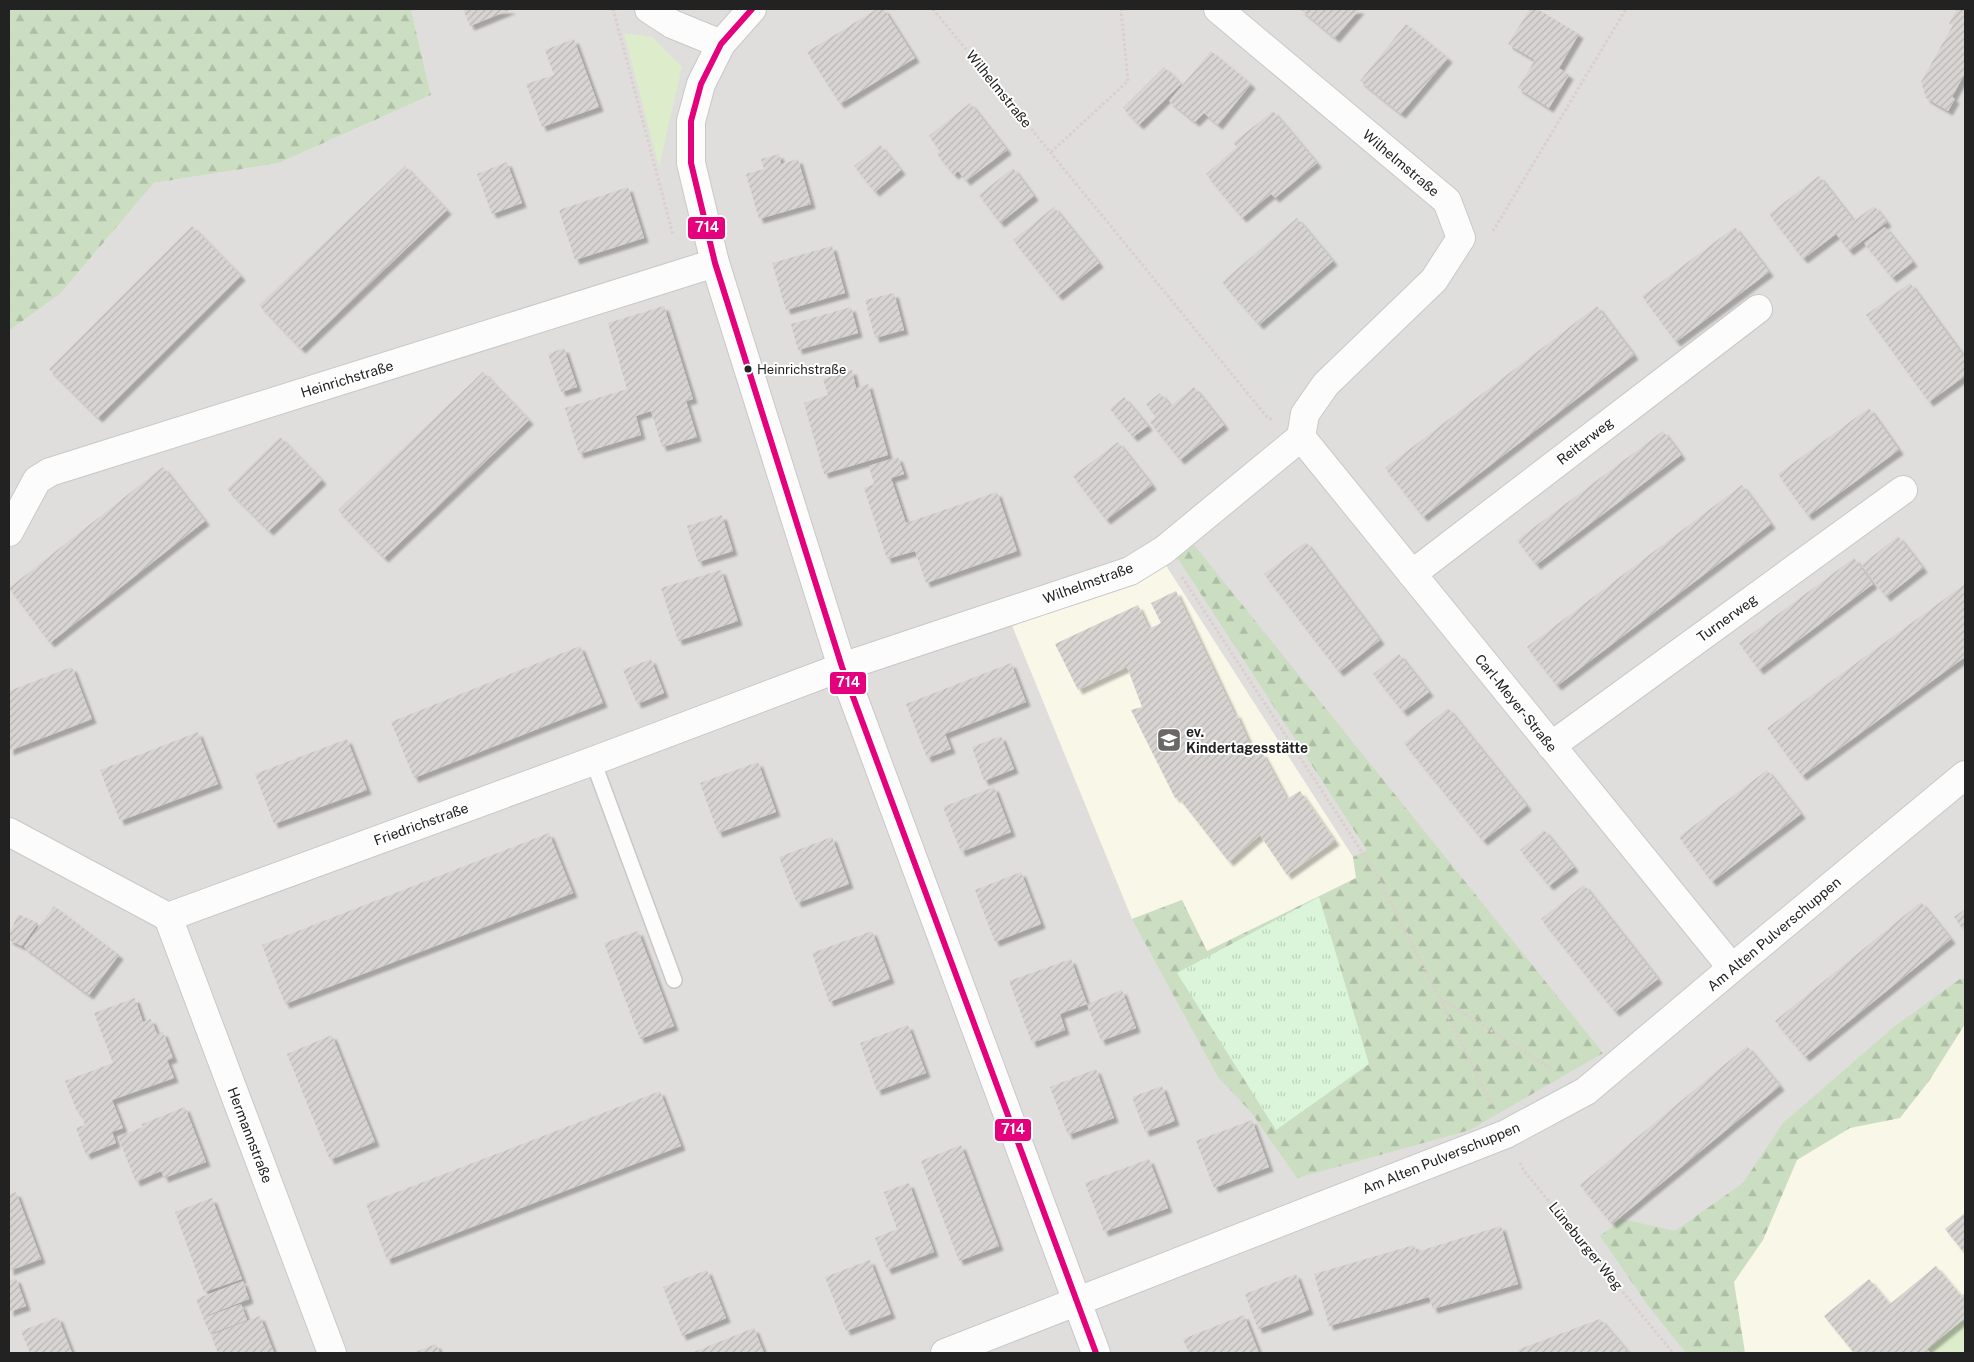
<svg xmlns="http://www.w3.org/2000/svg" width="1974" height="1362" viewBox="0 0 1974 1362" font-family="'Public Sans',sans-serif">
<defs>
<pattern id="forest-firs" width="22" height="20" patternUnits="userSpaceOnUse" patternTransform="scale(1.25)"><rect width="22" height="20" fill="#cbdec1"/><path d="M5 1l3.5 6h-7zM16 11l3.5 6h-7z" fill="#aebea6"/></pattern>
<pattern id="park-tufts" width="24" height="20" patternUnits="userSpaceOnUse" patternTransform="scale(1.25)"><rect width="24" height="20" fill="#daf5da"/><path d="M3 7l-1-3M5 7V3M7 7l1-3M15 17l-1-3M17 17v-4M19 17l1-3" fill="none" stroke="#bbd2bb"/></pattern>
<pattern id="building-hatch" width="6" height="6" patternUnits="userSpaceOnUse" patternTransform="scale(1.25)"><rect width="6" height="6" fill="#d7d4d2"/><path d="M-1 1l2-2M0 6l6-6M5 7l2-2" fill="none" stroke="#b8b6b4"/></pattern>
<filter id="shadow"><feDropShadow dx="4.5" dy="4.5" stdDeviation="1" flood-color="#0004"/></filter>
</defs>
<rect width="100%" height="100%" fill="#f0eeeb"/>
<path fill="#dfdedc" d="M411,9H1965V1353H9V331L60,294L154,183L279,163L431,95Z"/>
<g fill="#f8f7e8">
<path d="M1165,564L1353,857L1357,878L1207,952L1182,900L1132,919L1011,623Z"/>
<path d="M1965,1007V1353H1731L1734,1217Z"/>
</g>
<path fill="#dededc" d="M1360,153L1423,216L1428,249L1416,274L1274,403L1187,292Z"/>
<g fill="url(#forest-firs)" fill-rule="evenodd">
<path d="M9,9H411L431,95L279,163L154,183L60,294L9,331Z"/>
<path d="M1191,541L1603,1053L1470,1130L1297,1178L1251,1112L1218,1077L1132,919L1182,900L1207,951L1356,878L1353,857L1367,850L1175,554ZM1319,898L1276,1130L1275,922Z"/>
<path d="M1960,979H1965V1024L1929,1081L1900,1118L1850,1128L1797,1160L1763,1240L1734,1282L1745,1353H1686L1649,1307L1600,1236L1622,1219L1675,1231L1743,1183L1783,1123L1895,1026Z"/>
</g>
<path fill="url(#park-tufts)" d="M1319,897L1369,1064L1276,1130L1177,973Z"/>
<g fill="#ddeccb">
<path d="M624,33L652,37L682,67L659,167Z"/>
<path d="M1965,1318V1353H1930L1927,1349Z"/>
</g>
<g fill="url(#building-hatch)" filter="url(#shadow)">
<path d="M463,9H512L470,26Z"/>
<path d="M877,9H884L915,58L840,104L807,52Z"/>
<path d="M1300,9H1360L1335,38Z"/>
<path d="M1530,9H1537L1579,34L1559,68L1569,75L1549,108L1518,88L1535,60L1508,44Z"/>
<path d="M1957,9H1965V73L1952,97L1955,99L1948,111L1926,98L1921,82L1953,25L1949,24Z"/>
<path d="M1406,24L1448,58L1401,114L1360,81Z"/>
<path d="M574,39L599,107L542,127L526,84L554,75L545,50Z"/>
<path d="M1211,51L1251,84L1218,125L1204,113L1195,122L1169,101Z"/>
<path d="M1164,67L1181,84L1139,125L1123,108Z"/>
<path d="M970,103L1007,150L966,181L958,171L954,175L937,154L940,151L929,136Z"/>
<path d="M1273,111L1317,163L1275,198L1271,194L1242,218L1206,174L1237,147L1233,143Z"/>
<path d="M880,145L901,170L875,192L854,166Z"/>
<path d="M779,154L781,164L798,159L811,204L759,219L746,174L764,169L761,159Z"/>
<path d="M507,162L522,203L492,214L477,174Z"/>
<path d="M405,166L447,210L301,349L259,305Z"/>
<path d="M1013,168L1034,196L1000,223L979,195Z"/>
<path d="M1819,176L1854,221L1874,206L1887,222L1849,251L1836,234L1803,259L1769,214Z"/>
<path d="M628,187L644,238L575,260L559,210Z"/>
<path d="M1054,207L1099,263L1058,296L1013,240Z"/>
<path d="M1297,218L1333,261L1259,325L1222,282Z"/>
<path d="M192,226L241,276L98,418L49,369Z"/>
<path d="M1735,227L1769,272L1676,342L1642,296Z"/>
<path d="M1885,227L1913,262L1892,278L1864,243Z"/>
<path d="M832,246L845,293L786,310L772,263Z"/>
<path d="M1910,283L1965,358V376L1929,402L1866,315Z"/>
<path d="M894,293L904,330L875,338L865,300Z"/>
<path d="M664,306L693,399L686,401L697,437L662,447L651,411L636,416L641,435L579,454L565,408L627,389L608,323Z"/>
<path d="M1597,306L1634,355L1423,517L1385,468Z"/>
<path d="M851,307L858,333L798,350L791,324Z"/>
<path d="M564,348L577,387L561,392L548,354Z"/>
<path d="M852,370L856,388L868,384L888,455L824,474L804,403L828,395L823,379Z"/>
<path d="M483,372L529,420L384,558L338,510Z"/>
<path d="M1194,387L1224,425L1180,460L1150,422L1156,417L1146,404L1160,393L1171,406Z"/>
<path d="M1124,397L1148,426L1133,437L1110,409Z"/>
<path d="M1869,408L1899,450L1808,516L1778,474Z"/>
<path d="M1663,431L1681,455L1536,565L1517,540Z"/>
<path d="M280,437L322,480L269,531L227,489Z"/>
<path d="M1118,442L1152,485L1106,520L1073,476Z"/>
<path d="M898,457L904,474L891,478L906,523L997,492L1017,551L926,583L915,551L887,559L864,488L874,484L869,466Z"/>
<path d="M163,467L205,521L50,643L9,588Z"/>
<path d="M1742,485L1771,524L1557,686L1527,647Z"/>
<path d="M722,515L733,551L698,562L687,526Z"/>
<path d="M1898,536L1923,568L1886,597L1862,565Z"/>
<path d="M1306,542L1380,640L1339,672L1264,574Z"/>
<path d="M1854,558L1873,584L1759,670L1739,643Z"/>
<path d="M721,570L738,621L678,641L661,588Z"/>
<path d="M1965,584V657L1802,776L1767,728Z"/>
<path d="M1176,591L1234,713L1229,716L1236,713L1255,756L1262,752L1287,799L1300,791L1335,841L1287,875L1260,835L1229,862L1178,797L1175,798L1131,710L1142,707L1127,667L1078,690L1055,644L1138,605L1149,629L1161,623L1151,603Z"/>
<path d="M580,646L603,703L414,778L391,722Z"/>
<path d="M1399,654L1429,692L1403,712L1373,674Z"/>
<path d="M651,659L664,693L637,704L623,670Z"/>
<path d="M1011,663L1026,702L945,734L951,749L927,758L906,704Z"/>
<path d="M72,667L92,719L9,751V691Z"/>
<path d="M1448,708L1527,806L1483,841L1404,743Z"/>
<path d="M198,732L218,784L120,821L100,770Z"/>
<path d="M1001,736L1014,769L984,781L972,747Z"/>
<path d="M347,739L367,790L274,824L255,774Z"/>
<path d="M758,762L776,812L718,833L700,783Z"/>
<path d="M1767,770L1801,814L1712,882L1679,837Z"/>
<path d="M994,787L1011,832L961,852L943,807Z"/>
<path d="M1544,830L1574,867L1549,886L1520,850Z"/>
<path d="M549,833L573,893L285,1004L262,945Z"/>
<path d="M832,837L849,884L797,903L779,857Z"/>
<path d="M1021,872L1041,924L995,942L975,890Z"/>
<path d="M1584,885L1658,979L1615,1012L1541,919Z"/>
<path d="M1921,902L1951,939L1805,1057L1775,1021Z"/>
<path d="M54,906L119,955L89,995L24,947Z"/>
<path d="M1965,909V932L1954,917Z"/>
<path d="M18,914L38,923L22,946L9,940V935Z"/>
<path d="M638,931L674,1026L640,1039L604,943Z"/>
<path d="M872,931L890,979L829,1002L812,953Z"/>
<path d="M1071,959L1087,1004L1060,1014L1065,1030L1032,1043L1009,981Z"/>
<path d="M1122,990L1136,1028L1101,1041L1087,1004Z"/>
<path d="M135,998L143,1022L151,1019L157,1034L163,1032L173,1058L167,1060L174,1078L112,1100L123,1128L112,1132L116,1143L86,1155L76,1128L85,1125L80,1111L77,1112L65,1081L113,1063L94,1013Z"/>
<path d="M908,1025L926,1073L877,1091L860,1043Z"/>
<path d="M332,1035L375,1142L330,1160L287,1054Z"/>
<path d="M1747,1046L1780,1086L1612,1224L1580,1185Z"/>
<path d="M1096,1069L1114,1118L1068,1135L1050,1087Z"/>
<path d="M1162,1086L1175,1121L1145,1132L1132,1097Z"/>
<path d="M660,1091L681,1146L387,1260L366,1204Z"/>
<path d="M185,1107L206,1162L164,1178L161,1171L136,1182L118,1137L143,1127L142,1124Z"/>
<path d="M1252,1120L1269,1167L1214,1188L1196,1141Z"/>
<path d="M961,1145L999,1246L959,1261L921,1161Z"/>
<path d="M1149,1159L1168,1208L1104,1232L1085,1183Z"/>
<path d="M909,1183L934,1252L887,1270L875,1238L897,1229L884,1192Z"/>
<path d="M16,1192L41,1259L9,1271V1195Z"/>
<path d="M212,1198L242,1279L204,1292L175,1212Z"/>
<path d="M1965,1213V1254L1945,1229Z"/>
<path d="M1501,1226L1518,1284L1433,1309L1429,1297L1329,1326L1314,1274L1414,1245L1416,1252Z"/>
<path d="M870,1260L891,1314L846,1331L825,1277Z"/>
<path d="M1936,1266L1961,1296L1965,1293V1318L1927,1349L1930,1353H1854L1824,1316L1869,1279L1890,1304Z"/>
<path d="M707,1270L726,1318L682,1336L663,1287Z"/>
<path d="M1296,1274L1309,1310L1258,1329L1245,1294Z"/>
<path d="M16,1278L26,1306L9,1312V1281Z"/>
<path d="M243,1281L249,1299L203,1317L196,1299Z"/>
<path d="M241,1304L247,1320L210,1334L203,1318Z"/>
<path d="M1244,1315L1259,1353H1189L1183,1339Z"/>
<path d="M260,1316L274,1353H218L211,1335Z"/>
<path d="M58,1317L72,1353H30L21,1331Z"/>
<path d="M1600,1319L1629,1353H1519L1517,1350Z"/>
<path d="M754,1328L764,1353H691Z"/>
<path d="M436,1344L440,1353H413Z"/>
</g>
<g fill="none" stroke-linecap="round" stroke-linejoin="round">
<defs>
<path id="service" d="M593,761L674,980"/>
<g id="minor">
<path d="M649,9L672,24L721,44"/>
<path d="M752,9L721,44L701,84L691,121V163L715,263L842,667L1096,1353"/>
<path d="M1301,437L1732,968"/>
<path d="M9,532L37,480L50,472L715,263"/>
<path d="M1412,574L1758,309"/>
<path d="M1551,746L1903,490"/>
<path d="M9,832L168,917L593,761L842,667L1130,571L1164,550L1301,437L1305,414L1326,384L1434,280L1461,238L1447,201L1218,9"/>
<path d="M168,917L332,1353"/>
<path d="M945,1353L1506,1134L1586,1091L1732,968L1965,775"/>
</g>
</defs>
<use href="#service" stroke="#c9c8c7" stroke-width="18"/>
<use href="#minor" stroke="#c9c8c7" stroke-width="30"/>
<g stroke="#dccecd" stroke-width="3" stroke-dasharray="2.5 2.5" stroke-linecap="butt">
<path d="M613,9L673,235"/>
<path d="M933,9L1267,417L1273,420"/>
<path d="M1051,152L1128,81L1121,9"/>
<path d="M1493,231L1626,9"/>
<path d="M1182,577L1375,872L1439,997L1492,1106"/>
<path d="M1440,998L1555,1071"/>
<path d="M1520,1163L1524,1171L1673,1353"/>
</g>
<use href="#service" stroke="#fdfcfc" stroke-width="15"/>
<use href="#minor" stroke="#fdfcfc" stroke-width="28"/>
<defs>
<path id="bus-1" d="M752,9L721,44L701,84L691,121V163L715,263L842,667L1096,1353"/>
</defs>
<use href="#bus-1" stroke="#fff" stroke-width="10"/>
<use href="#bus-1" stroke="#e5007d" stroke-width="6"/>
</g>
<defs>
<symbol id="school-square" viewBox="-11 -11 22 22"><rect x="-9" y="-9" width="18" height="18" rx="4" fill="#6a6968" stroke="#fff"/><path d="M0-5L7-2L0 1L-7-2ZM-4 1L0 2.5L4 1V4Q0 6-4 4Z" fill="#fff"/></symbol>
</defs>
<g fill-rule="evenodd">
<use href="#school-square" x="1155" y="726" width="28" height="28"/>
</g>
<circle fill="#222" stroke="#fff" stroke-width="2" cx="748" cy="369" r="4.5"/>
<g text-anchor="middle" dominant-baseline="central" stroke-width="4" stroke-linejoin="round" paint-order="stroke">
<g font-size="13" fill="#222" stroke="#fff" text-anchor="start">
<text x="757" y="369">Heinrichstraße</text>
</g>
<g font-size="14" fill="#222" stroke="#fff">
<text transform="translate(999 89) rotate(51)">Wilhelmstraße</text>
<text transform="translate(1401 163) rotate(40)">Wilhelmstraße</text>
<text transform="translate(347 379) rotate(-17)">Heinrichstraße</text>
<text transform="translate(1585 441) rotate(-38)">Reiterweg</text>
<text transform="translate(1088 583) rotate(-20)">Wilhelmstraße</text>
<text transform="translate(1727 618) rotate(-36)">Turnerweg</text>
<text transform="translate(1516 703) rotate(51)">Carl-Meyer-Straße</text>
<text transform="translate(421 824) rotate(-20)">Friedrichstraße</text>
<text transform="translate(1774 934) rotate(-40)">Am Alten Pulverschuppen</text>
<text transform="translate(250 1135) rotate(69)">Hermannstraße</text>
<text transform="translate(1441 1158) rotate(-22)">Am Alten Pulverschuppen</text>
<text transform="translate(1586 1246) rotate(51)">Lüneburger Weg</text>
</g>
<g font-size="14" font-weight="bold" fill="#222" stroke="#fff" text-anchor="start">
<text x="1186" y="732">ev.<tspan x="1186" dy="16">Kindertagesstätte</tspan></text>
</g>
</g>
<g stroke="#fff" stroke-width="2">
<rect x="687" y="216" width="39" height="24" rx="5" fill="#e5007d"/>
<rect x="829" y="671" width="38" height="24" rx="5" fill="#e5007d"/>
<rect x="994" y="1118" width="38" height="24" rx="5" fill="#e5007d"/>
</g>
<g font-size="14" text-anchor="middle" font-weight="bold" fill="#fff">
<text x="707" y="232">714</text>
<text x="848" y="687">714</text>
<text x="1013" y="1134">714</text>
</g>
<rect width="1974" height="1362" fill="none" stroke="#222222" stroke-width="20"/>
</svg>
